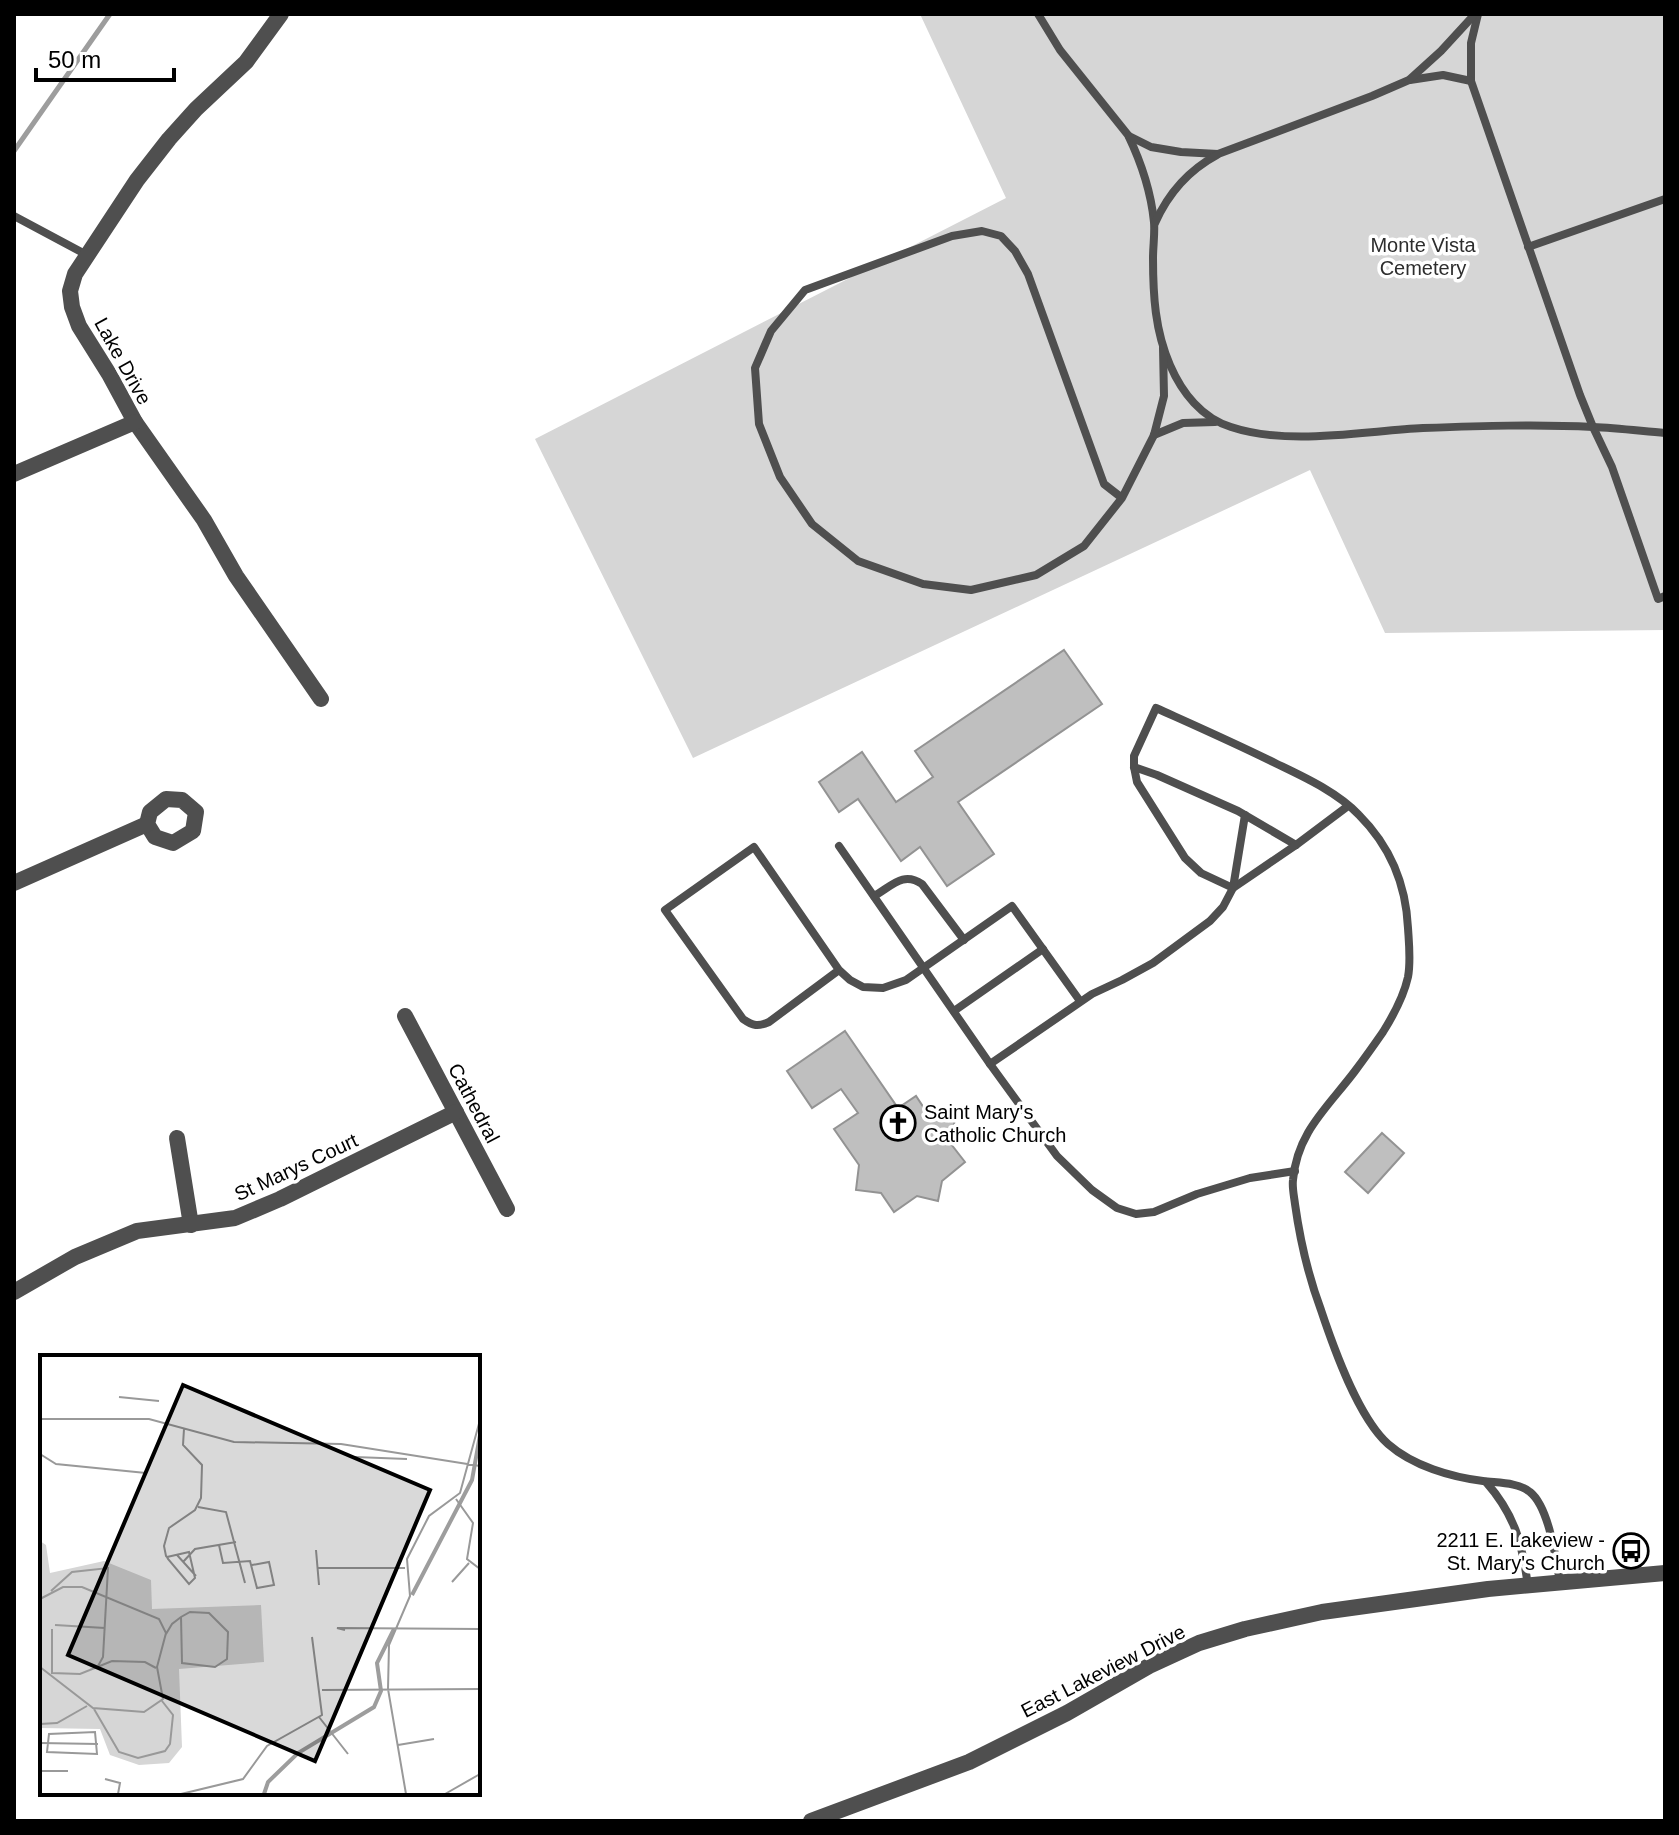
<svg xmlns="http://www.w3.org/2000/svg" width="1679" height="1835" viewBox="0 0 1679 1835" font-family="Arial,sans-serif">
<rect width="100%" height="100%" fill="#fff"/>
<path fill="#d6d6d6" d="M920,14H1665V630L1385,633L1310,470L693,758L535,439L1006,198Z"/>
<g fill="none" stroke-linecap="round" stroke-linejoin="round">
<path stroke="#9d9d9d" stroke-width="5" d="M14,151L110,14"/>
</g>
<g fill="#bfbfbf" stroke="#939393" stroke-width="2">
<path d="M1064,650L1102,704L958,802L994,854L947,886L920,847L901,861L858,799L839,812L819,782L862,752L896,802L933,777L915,751Z"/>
<path d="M845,1031L898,1108L916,1096L928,1114L955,1118L951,1144L965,1162L942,1181L938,1201L917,1196L894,1212L881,1193L856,1190L859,1165L834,1129L858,1113L841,1089L812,1108L787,1071Z"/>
<path d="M1382,1133L1404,1153L1368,1193L1345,1172Z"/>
</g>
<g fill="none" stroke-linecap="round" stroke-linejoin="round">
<g stroke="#4f4f4f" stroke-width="8">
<path d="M1038,14L1060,50L1128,135C1141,162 1151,192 1154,222C1155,234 1153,246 1153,258C1153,295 1155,331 1170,365C1182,393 1202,418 1231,427C1288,446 1364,431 1423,428C1480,426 1537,424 1593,427C1617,428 1641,431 1665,433"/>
<path d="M1478,14L1471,43V81L1580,395L1593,427L1612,467L1658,599L1665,596"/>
<path d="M1410,80L1443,75L1471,81"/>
<path d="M1129,136L1151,147L1181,152L1218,154L1372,96L1409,80L1441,51L1475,14"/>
<path d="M14,216L87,255"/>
<path d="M1155,223C1168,194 1189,170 1217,155"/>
<path d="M1528,247L1665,199"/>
<path d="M1154,435L1183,423L1215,422"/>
<path d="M1122,498L1104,484L1028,274L1015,251L1001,236L982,231L952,236L805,290L771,331L755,368L759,424L780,477L812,524L858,561L923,584L971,590L1036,575L1084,546L1122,498L1154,435L1164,396L1163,348"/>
<path d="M1134,767L1157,775L1238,811L1296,845"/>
<path d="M1348,806L1296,845L1233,888L1201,873L1185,858L1137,782L1134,767V756L1156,708C1196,726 1237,744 1277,764C1304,777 1337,792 1359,815C1390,846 1406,885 1408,928C1409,944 1411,961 1408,977C1404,995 1393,1016 1383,1032C1374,1045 1364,1059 1355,1071C1328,1107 1297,1132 1293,1180C1292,1187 1294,1196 1295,1204C1300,1240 1308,1275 1321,1310C1334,1349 1358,1417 1388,1444C1413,1466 1451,1477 1483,1481C1497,1483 1518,1482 1530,1492C1549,1507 1556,1559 1560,1582"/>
<path d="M839,846L990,1064L1057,1156L1092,1190L1117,1208L1136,1214L1154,1212L1197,1194L1250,1178L1295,1171"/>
<path d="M874,896C892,886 903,871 922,884L964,940"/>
<path d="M839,970L769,1022C758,1027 753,1026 743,1019L665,910L754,847L839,970L850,980L863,987L883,988L906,980L1012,906L1080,1001"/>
<path d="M954,1011L1043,949"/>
<path d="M990,1064L1092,994L1122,980L1153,963L1210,921L1223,907L1233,888L1245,815"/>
<path d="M1486,1482C1515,1515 1522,1543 1528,1586"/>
</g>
<g stroke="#4f4f4f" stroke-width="16">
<path d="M281,14L246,62L196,109L169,139L137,180L75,274L70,291L72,307L79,326L109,374L135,422L204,520L236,576L321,699"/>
<path d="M14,474L135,422"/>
<path d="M166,799L182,800L196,812L193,831L173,843L155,837L147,824L150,812Z"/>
<path d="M14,883L147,824"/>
<path d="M405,1016L507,1209"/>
<path d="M177,1138L191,1225"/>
<path d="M14,1292L75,1257L137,1231L235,1218L280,1199L456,1112"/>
</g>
<path stroke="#4f4f4f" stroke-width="16" d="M811,1821L969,1762L1067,1713L1149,1666L1199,1643L1245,1629L1322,1612L1488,1589L1665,1573"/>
</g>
<defs>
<symbol id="church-ring" viewBox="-11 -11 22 22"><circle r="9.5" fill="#fff" stroke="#000" stroke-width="1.5"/><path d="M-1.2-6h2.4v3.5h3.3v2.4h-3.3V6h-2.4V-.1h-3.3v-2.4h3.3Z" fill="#000"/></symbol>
<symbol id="bus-ring" viewBox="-11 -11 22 22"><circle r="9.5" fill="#fff" stroke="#000" stroke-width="1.5"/><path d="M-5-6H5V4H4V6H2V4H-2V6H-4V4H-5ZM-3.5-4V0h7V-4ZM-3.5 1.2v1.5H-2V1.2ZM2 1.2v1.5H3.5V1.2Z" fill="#000"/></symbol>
</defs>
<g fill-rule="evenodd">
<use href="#church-ring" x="878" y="1103" width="40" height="40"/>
<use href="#bus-ring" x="1611" y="1531" width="40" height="40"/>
</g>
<g text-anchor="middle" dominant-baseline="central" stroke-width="7" stroke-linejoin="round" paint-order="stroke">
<g font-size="20" fill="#2d2d2d" stroke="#fff">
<text x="1423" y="245">Monte Vista<tspan x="1423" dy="23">Cemetery</tspan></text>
</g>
<g font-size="20" fill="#000" stroke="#fff">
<text transform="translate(123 361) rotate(61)">Lake Drive</text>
<text transform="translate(474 1103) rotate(62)">Cathedral</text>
<text transform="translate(296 1167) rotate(-25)">St Marys Court</text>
<text transform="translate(1103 1671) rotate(-27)">East Lakeview Drive</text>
</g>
<g font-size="20" fill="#000" stroke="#fff" text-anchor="start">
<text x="924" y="1112">Saint Mary's<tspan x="924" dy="23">Catholic Church</tspan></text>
<text x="1605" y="1540" text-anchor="end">2211 E. Lakeview -<tspan x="1605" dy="23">St. Mary's Church</tspan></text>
</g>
</g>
<g transform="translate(40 1355)">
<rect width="440" height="440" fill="#fff"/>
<path d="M0,186L6,190L10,218L64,206L111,225L112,254L221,250L224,307L139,314L142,392L129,408L99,410L70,400L60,374L0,373Z" fill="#d6d6d6"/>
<path fill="none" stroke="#9d9d9d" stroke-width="4" d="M372,240L432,125L440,80M224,439L228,427L258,398L334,352L341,336L337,308L354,274"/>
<path fill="none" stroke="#999" stroke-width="2" d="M79,42L119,46M0,64H109L194,87L301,89L440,111M0,99L16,109L106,118M315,102L367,104M416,144L433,168L427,204L440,214M158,152L186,157L205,228M179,190L183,208L210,206L217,233L234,230L229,207L212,210M276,195L279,230M137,200L156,221M127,202L149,197L155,223L149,229L128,204L127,202L126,201L124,191L129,173L155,155L161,143L162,110L143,90L144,74M143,207L155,194L196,187M278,213H365M412,227L429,208M11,236L32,217L68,213L63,302L58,311M0,244L23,232H42L119,264L126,278L117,312L123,344L104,357L53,353L0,312M15,270L65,273M12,274V318L40,319L72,306L105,307L116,313M305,275L297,273L440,274M126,279L132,269L141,262L150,257L169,258L188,277L187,304L175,312L142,308L141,262M282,335L440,334M54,354L79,397L98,403L125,396L130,389L133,360L122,346M279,362L308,399M0,369L17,368L47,351M55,377L57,399L7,397L9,379ZM0,388L58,389M358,390L394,384M0,416H28M65,424L80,428L78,439M141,439L203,424L227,391L282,360L272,282M366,439L348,334L349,290L370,241L367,204L389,161L420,138L440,65M405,439L440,419"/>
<path fill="#000" fill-opacity="0.15" stroke="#000" stroke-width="4" d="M143,30L390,135L275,406L28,300Z"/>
<rect width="440" height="440" fill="none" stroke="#000" stroke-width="4"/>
</g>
<rect width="1679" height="1835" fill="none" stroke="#000000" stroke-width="32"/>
<path d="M36 68v12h138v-12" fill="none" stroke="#000000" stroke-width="4"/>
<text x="48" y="68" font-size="24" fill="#000000" stroke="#ffffff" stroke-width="6" paint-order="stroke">50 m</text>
</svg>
